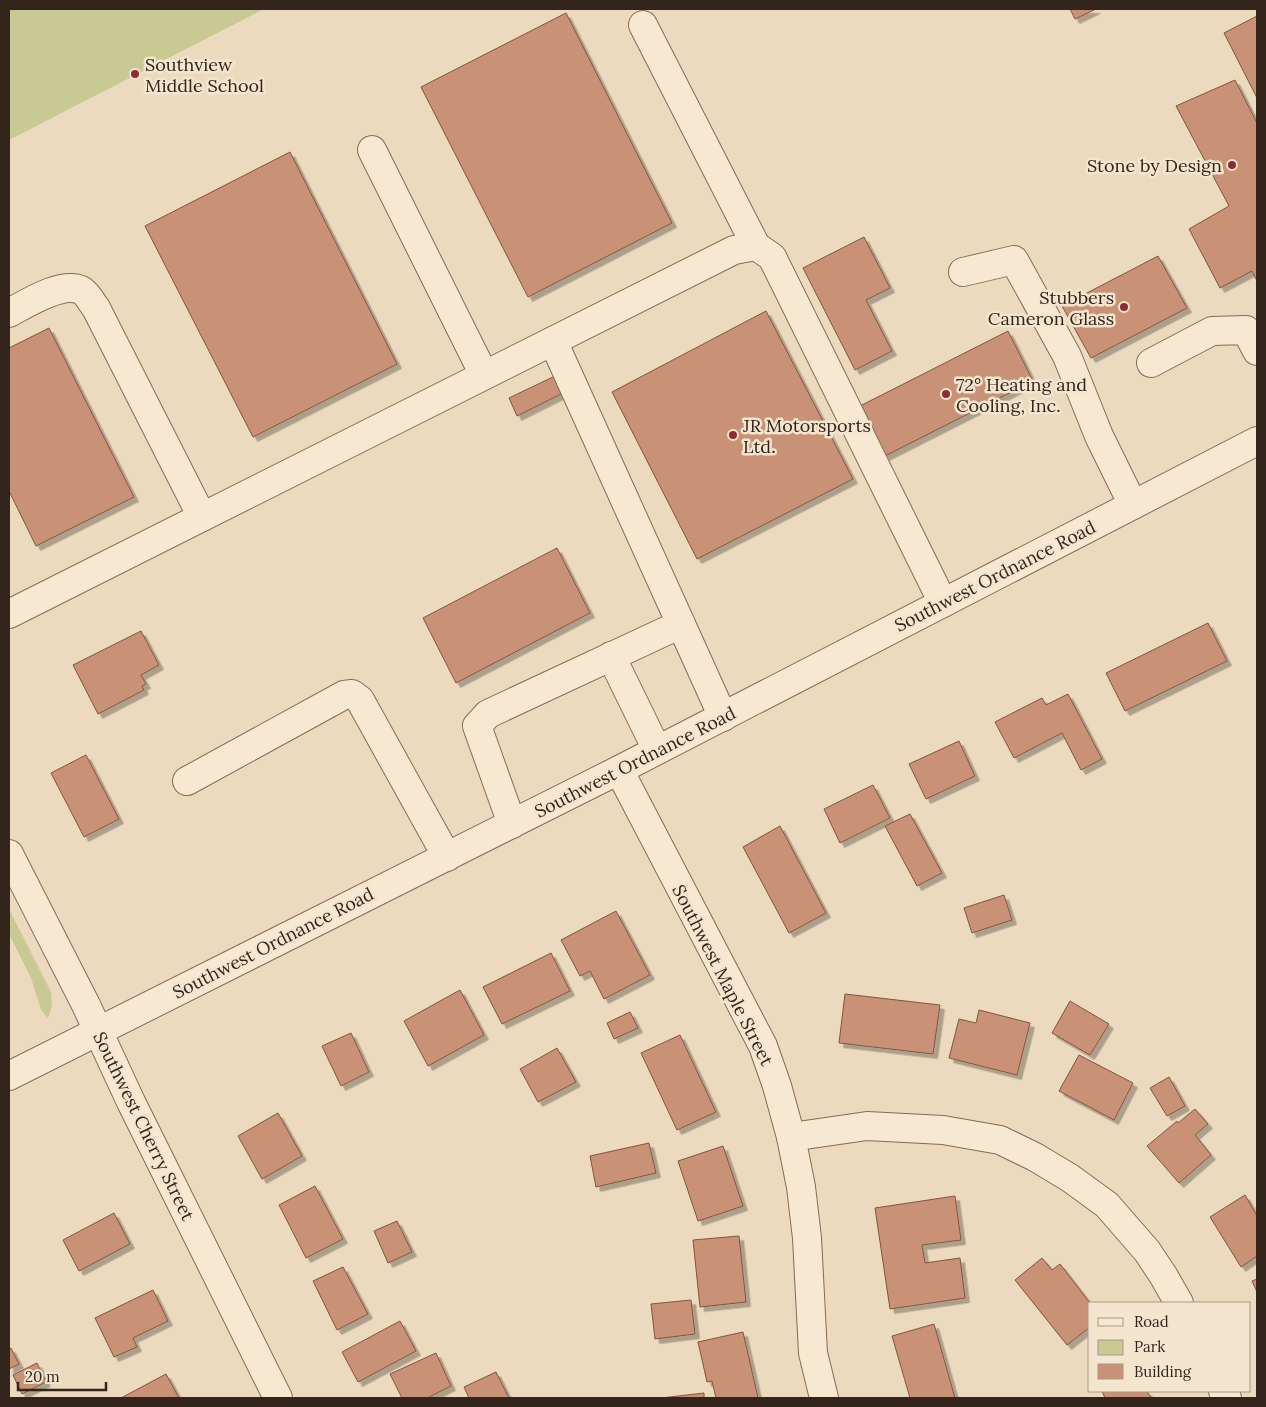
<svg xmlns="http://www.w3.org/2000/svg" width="1266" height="1407" viewBox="0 0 1266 1407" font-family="Lora,serif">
<defs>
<filter id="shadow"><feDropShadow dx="4.5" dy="4.5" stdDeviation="0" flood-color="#0004"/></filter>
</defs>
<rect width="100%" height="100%" fill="#ecdabe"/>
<g fill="#c8c993">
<path d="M9,9H264L9,140Z"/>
<path d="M9,909L51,992L52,1006L48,1018L41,1010L31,978L9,934Z"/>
</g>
<g fill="#c99175" stroke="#82533e" filter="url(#shadow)">
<path d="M1070,9H1096L1075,19Z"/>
<path d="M566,13L672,223L528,297L421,87Z"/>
<path d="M1257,16V98L1224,33Z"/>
<path d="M1235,80L1257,123V281L1252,271L1220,288L1189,229L1229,206L1176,106Z"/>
<path d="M290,152L397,364L253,437L145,226Z"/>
<path d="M864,237L890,288L866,300L892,351L855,370L803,268Z"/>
<path d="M1158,256L1187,308L1091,358L1062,306Z"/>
<path d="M766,311L853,479L697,559L612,392Z"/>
<path d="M49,328L134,497L36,546L9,491V348Z"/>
<path d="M1008,331L1033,381L885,456L860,406Z"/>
<path d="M555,376L563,393L517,416L509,398Z"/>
<path d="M557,548L590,613L456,683L423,618Z"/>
<path d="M1208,623L1227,661L1125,711L1106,673Z"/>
<path d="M141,631L159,665L141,675L146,684L142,686L144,690L98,714L73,665Z"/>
<path d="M1068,694L1102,759L1081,770L1062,733L1014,758L995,722L1042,698L1046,705Z"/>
<path d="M959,741L975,776L926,799L909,764Z"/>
<path d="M86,755L119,819L84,837L51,773Z"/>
<path d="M873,785L890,818L840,843L824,809Z"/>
<path d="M910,814L942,873L917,886L885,826Z"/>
<path d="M780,826L826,913L789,933L743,847Z"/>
<path d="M1004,895L1012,920L972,933L964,908Z"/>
<path d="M616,911L650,975L604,999L590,971L580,976L561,940Z"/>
<path d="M551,953L570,991L502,1024L483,987Z"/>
<path d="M460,990L484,1035L428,1066L404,1021Z"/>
<path d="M845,994L940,1005L933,1054L839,1043Z"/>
<path d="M1070,1001L1109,1024L1090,1055L1052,1033Z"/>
<path d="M979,1010L1030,1023L1017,1075L949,1058L959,1019L976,1023Z"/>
<path d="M630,1012L638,1028L614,1039L607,1023Z"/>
<path d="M351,1033L369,1072L341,1086L322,1046Z"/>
<path d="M680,1035L716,1112L677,1130L641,1053Z"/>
<path d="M557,1048L576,1082L538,1102L520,1069Z"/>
<path d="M1079,1055L1133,1083L1114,1120L1059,1091Z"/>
<path d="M1169,1077L1185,1106L1167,1116L1150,1088Z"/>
<path d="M1195,1109L1208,1124L1195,1135L1211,1155L1179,1183L1147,1146L1177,1121L1178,1123Z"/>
<path d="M278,1113L302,1156L262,1179L238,1136Z"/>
<path d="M649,1143L656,1173L596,1187L590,1156Z"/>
<path d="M723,1146L743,1206L698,1221L678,1161Z"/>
<path d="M315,1186L343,1239L306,1258L279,1205Z"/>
<path d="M1245,1195L1257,1216V1256L1241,1267L1210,1217Z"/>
<path d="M955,1196L961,1240L922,1245L925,1263L960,1258L965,1298L890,1309L875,1208Z"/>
<path d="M114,1213L130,1244L79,1271L63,1240Z"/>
<path d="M397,1221L412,1252L388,1263L374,1231Z"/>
<path d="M739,1236L746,1302L700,1307L693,1240Z"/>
<path d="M1042,1258L1052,1270L1060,1264L1090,1303V1327L1067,1345L1015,1280Z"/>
<path d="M343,1267L368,1314L337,1330L313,1281Z"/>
<path d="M1257,1279V1292L1252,1281Z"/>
<path d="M153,1290L168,1321L133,1338L137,1347L114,1357L95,1318Z"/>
<path d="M691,1300L695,1334L655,1339L651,1304Z"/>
<path d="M400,1321L416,1351L358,1382L342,1352Z"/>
<path d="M934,1324L955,1398H910L892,1336Z"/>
<path d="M743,1332L758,1398H716L712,1381L707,1382L698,1342Z"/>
<path d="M11,1348L19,1364L9,1369V1349Z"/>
<path d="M436,1353L451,1386L427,1398H402L390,1374Z"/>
<path d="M37,1363L46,1382L22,1394L13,1375Z"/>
<path d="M496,1372L509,1398H469L464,1387Z"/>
<path d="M166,1374L179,1398H121Z"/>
<path d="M1102,1391H1147L1151,1398H1105Z"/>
<path d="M704,1393V1398H661Z"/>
</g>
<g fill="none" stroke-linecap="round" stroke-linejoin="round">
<defs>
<g id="minor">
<path d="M643,25L756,246"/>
<path d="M372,150L484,375"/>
<path d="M963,272L1014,260L1067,356L1099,436L1133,505"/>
<path d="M9,313C26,304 61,281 81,290C87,293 92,303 96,308L202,517"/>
<path d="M553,341L723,717"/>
<path d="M1151,363L1212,331L1246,330L1257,351"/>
<path d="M9,614L734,250L756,246L772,257L943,603"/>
<path d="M611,656L657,750"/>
<path d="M619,770L763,1046L777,1086L791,1137L801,1187L807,1238L813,1353L824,1398"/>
<path d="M187,781L344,695L352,694L360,700L447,857"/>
<path d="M512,824L477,726L488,714L681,624"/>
<path d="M9,854L86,1005L131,1102L278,1398"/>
<path d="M9,1076L619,770L1257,441"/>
<path d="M791,1137L867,1126L943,1130L1000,1140L1035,1157L1070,1178L1107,1205L1147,1251L1163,1275L1179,1303"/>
<path d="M1223,1391L1227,1398"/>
</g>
</defs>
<use href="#minor" stroke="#846b58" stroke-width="30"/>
<use href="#minor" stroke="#f7e9d1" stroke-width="28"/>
</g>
<g fill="#912a33" stroke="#f4e5ce" stroke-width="2">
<circle cx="135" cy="74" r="5"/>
<circle cx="1232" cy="165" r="5"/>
<circle cx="1124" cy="307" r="5"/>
<circle cx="946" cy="394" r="5"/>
<circle cx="733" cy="435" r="5"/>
</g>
<g text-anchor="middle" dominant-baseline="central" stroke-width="5" stroke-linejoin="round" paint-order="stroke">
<g font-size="18" fill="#33251c" stroke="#f4e5ce" text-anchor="start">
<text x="145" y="64">Southview<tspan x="145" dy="21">Middle School</tspan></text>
<text x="1222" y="165" text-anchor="end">Stone by Design</text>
<text x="1114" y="297" text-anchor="end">Stubbers<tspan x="1114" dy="21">Cameron Glass</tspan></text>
<text x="956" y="384">72° Heating and<tspan x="956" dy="21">Cooling, Inc.</tspan></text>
<text x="743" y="425">JR Motorsports<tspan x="743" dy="21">Ltd.</tspan></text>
</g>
<g font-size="18" fill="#33251c" stroke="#f4e5ce">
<text transform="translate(995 576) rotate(-27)">Southwest Ordnance Road</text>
<text transform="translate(635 762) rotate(-27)">Southwest Ordnance Road</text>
<text transform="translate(273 943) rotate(-27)">Southwest Ordnance Road</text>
<text transform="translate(723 975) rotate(63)">Southwest Maple Street</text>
<text transform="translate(144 1126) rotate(64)">Southwest Cherry Street</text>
</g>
</g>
<rect width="1266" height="1407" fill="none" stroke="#33251c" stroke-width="20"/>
<rect x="1088" y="1302" width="162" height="90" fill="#f4e5ce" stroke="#a79887"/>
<rect x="1098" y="1318" width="25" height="8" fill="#f7e9d1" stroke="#a79887"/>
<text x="1134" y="1327" font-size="15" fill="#33251c">Road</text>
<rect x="1098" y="1340" width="25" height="15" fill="#c8c993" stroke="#a79887"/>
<text x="1134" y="1352" font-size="15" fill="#33251c">Park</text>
<rect x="1098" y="1364" width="25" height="15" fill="#c99175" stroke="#a79887"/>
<text x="1134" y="1377" font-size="15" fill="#33251c">Building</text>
<path d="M18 1382v8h88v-8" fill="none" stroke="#33251c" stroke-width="2.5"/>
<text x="25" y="1382" font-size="15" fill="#33251c" stroke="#f4e5ce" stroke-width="4" paint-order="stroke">20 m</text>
</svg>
